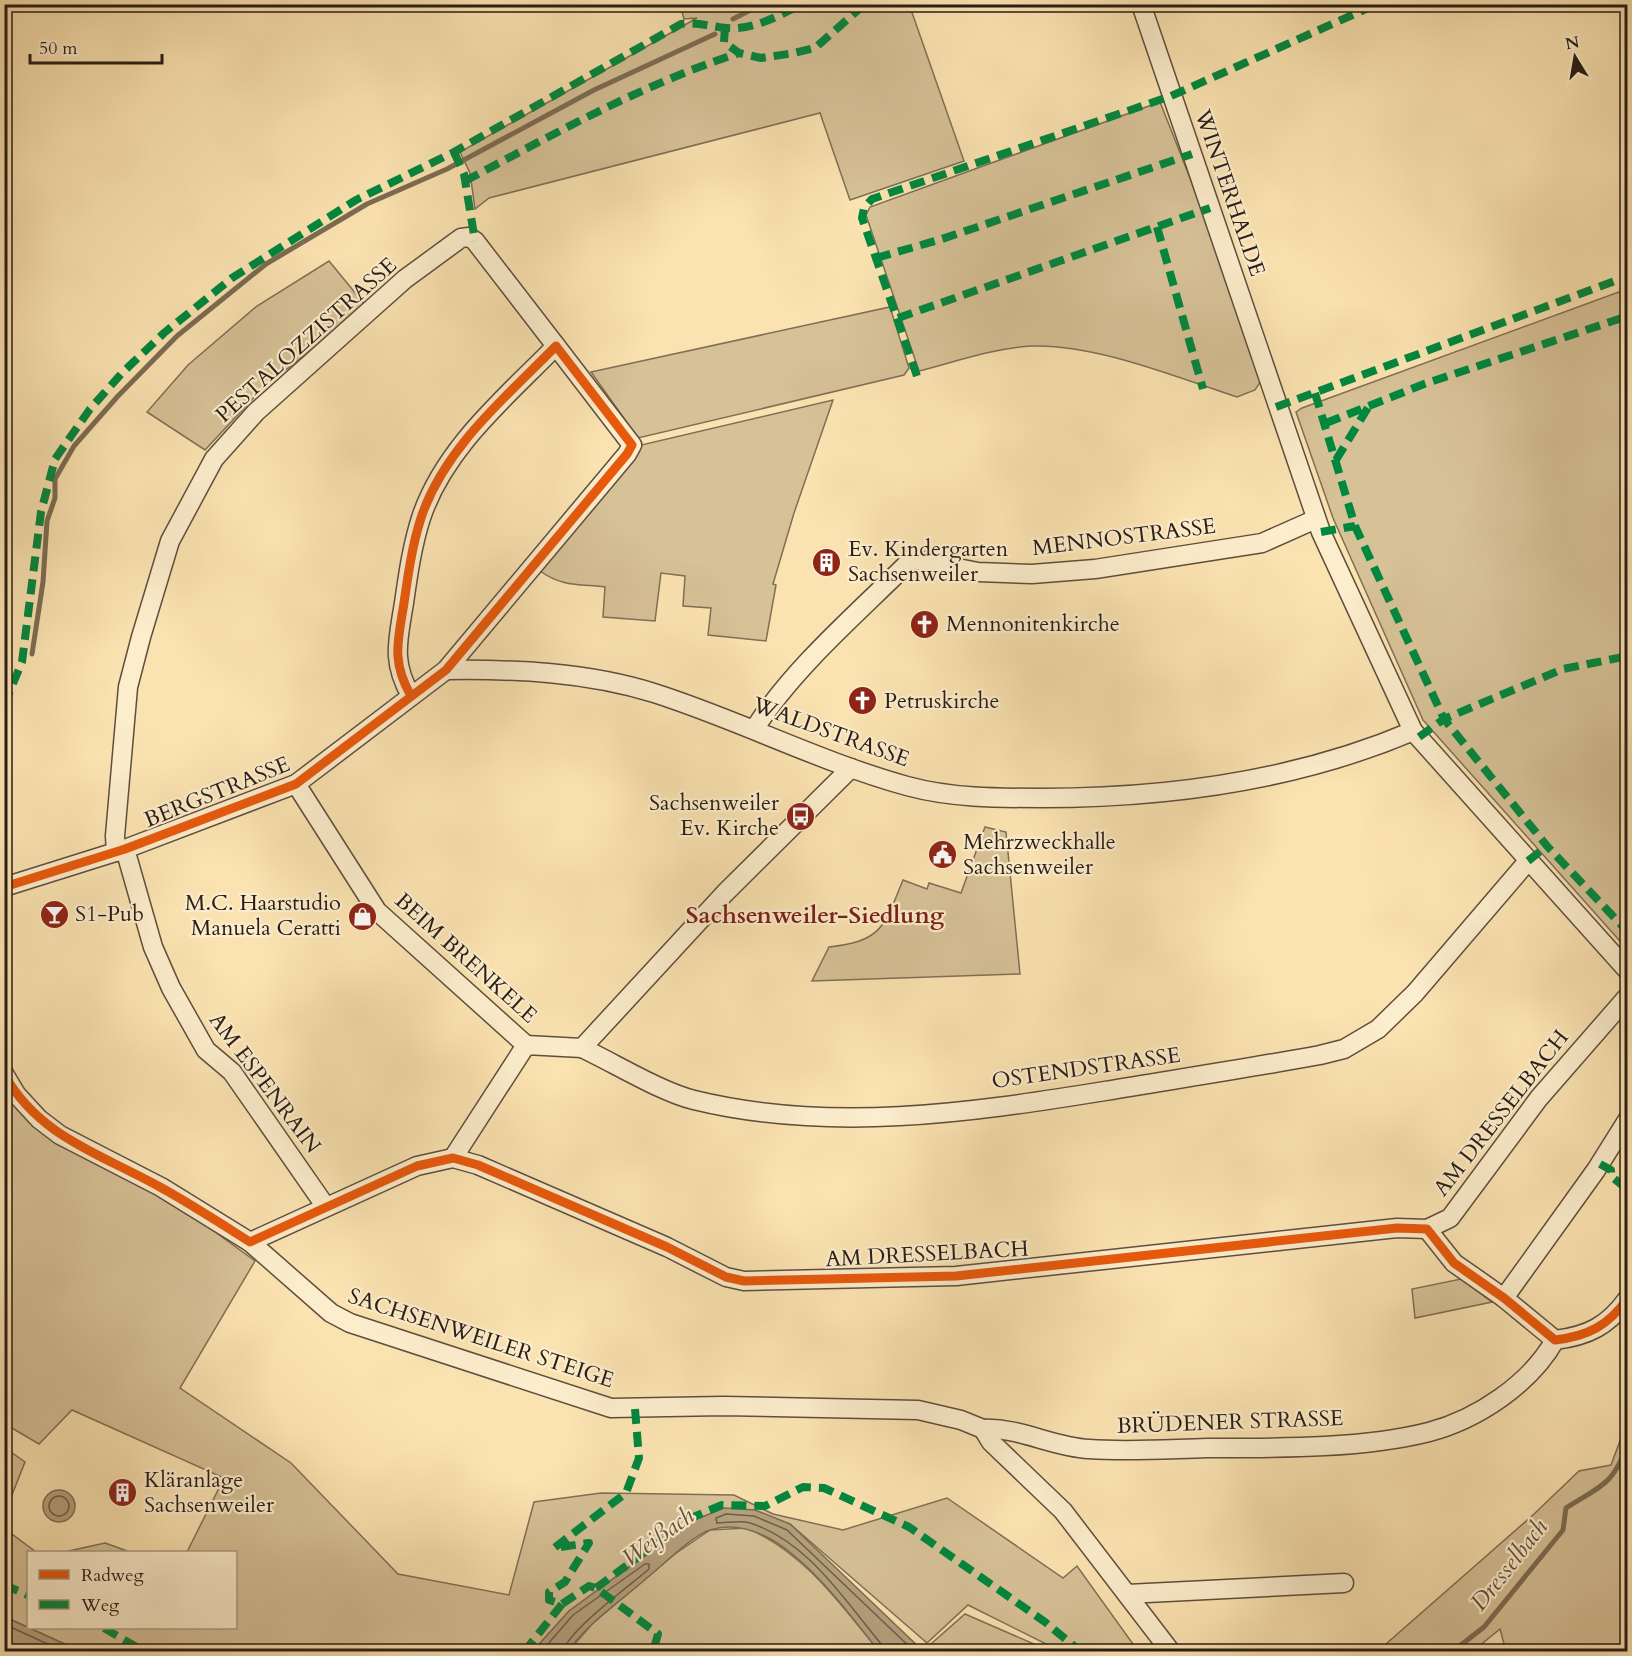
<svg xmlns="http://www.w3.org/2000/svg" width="1632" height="1656" viewBox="0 0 1632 1656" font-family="Cardo,serif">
<rect width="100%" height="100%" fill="#fbe3b1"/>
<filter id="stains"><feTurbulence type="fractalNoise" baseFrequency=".00333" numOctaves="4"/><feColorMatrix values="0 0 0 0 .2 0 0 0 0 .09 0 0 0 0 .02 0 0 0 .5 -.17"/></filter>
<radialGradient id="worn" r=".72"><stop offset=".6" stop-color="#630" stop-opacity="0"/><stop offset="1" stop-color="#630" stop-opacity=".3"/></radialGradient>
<g fill="#d7c197" stroke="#806f56" stroke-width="1.5">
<path d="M909,4L964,161L850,200L820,113L489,198L475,209L470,173L460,152L697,18L684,19L680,5Z"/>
<path d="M1160,102L1220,254L1263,378L1255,390L1237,397C1176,377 1096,344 1032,346C994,348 955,362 919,371L866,215L870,207Z"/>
<path d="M329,261L366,306L262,389L205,450L147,412L188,365L257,306Z"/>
<path d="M1627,289H1628L1627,949L1423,720L1333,518L1296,412L1302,408Z"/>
<path d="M890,307L909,368L904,375L638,438L591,372Z"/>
<path d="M833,400L794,513L773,584L776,585L766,641L708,635L711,608L683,606L685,576L661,573L655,621L603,617L605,587C580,584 562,587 540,571L638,451L637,446Z"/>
<path d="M985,827L1006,832L1020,974L812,981L829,947C883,941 884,926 903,880L927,889L929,883L961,893Z"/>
<path d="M4,1089L209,1221L207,1226L255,1261L180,1388L291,1463L398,1574L509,1595L534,1502L601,1493L734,1495L773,1514L843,1530L947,1498L1063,1578L1077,1566L1138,1651H1060L968,1605L927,1643L790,1524L692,1521L569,1611L533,1651H80L5,1617V1448L25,1462L8,1505L12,1534L36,1552H28V1628H236V1552H187L224,1478L72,1410L39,1444L5,1424Z"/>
<path d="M1461,1279L1492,1302L1415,1318L1412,1289Z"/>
<path d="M1627,1422V1651H1506L1500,1629L1473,1651H1378L1533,1515L1579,1471L1611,1465Z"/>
<path d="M747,1528C806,1554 839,1603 879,1651L568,1652L593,1623L675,1554L710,1530Z"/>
<path d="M105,1543L130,1552H64Z"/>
<path d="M965,1614L1050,1651H923Z"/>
</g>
<g fill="#b4a07c" stroke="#7c6c53" stroke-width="1.5">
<circle cx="59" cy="1506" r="16"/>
<path d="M724,1508L755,1510L790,1524L923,1651H879C843,1608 777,1508 710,1530C693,1535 663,1565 648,1577C621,1601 589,1622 568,1651H533L569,1611L692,1521Z"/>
<path d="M5,1617L80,1651H20L5,1645Z"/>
</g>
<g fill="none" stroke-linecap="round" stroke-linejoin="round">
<g stroke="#6e5e49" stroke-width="1.5">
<circle cx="59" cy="1506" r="10"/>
<path d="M4,1624L65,1652"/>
<path d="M541,1652L573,1615L645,1564H649V1569C632,1584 566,1632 563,1652"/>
<path d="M883,1652L882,1645C845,1601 808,1541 750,1523C741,1520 727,1523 717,1523L716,1518L726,1514L754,1516L787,1530L915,1652"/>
</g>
<g stroke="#7c6c53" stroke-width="5">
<path d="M733,19L762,4"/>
<path d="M32,654L43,582L47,521L55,498V479L74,446L118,396L177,336L266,264L367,204L447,169L594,90L715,34"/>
<path d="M1452,1652L1484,1627L1563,1530L1566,1508C1602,1485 1614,1485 1628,1442"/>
</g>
<defs>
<g id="minor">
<path d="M1141,4L1321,532L1413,731L1628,971"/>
<path d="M446,670C515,669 587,672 654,693C739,720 820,762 907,786C951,798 996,798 1041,798C1167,798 1296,781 1413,731"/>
<path d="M755,728C795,666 859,612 912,559L978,572L1032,574L1095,569L1262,543L1316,519"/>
<path d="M296,784L377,911L526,1045"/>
<path d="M125,849L153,947L171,988L206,1050L232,1072L326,1207"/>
<path d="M116,852L115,836L128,687L141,637L170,541L214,459L256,412L405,279L461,238L469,237L475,241L556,346"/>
<path d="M4,887L125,849L296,784L446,670L627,454L632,445L556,346C506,397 444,448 421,518C412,546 408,575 404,603C398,641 391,661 411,696"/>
<path d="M582,1048C614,1063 661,1092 694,1100C829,1133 969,1113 1105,1091C1177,1079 1249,1068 1320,1055L1344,1049L1378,1029L1415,993L1528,861"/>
<path d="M4,1074L16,1094L39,1119L60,1135L161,1187L250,1242L331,1313L350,1323L611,1408L723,1406L918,1410L961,1420L983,1429L991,1442L1063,1511L1171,1652"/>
<path d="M453,1158L526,1045L582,1048L725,893L851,768"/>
<path d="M1427,1229L1454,1263L1504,1298L1555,1340C1588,1336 1608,1326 1628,1298"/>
<path d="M250,1242L417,1166L453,1158L478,1165L667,1247L726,1277L744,1281L956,1276L1397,1228L1427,1229L1450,1218L1539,1098L1628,996"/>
<path d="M1504,1298L1596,1170L1628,1119"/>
<path d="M983,1429C1019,1427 1052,1447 1089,1449C1128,1452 1168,1449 1207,1448C1276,1448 1362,1449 1429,1432C1478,1419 1530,1384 1555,1340"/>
<path d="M1127,1594L1344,1583"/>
</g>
</defs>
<use href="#minor" stroke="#5e4e3d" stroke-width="21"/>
<use href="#minor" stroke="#fcedcc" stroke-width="18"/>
<g stroke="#00873e" stroke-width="8" stroke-dasharray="15 8" stroke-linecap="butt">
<path d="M725,27L724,42L739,53L761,58L794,53L815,48L865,4"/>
<path d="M454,152L464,174L475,241"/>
<path d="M465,181C556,133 641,85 739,53"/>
<path d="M1157,227L1203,389"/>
<path d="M876,258L942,239L1192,154"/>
<path d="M898,318L1210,208"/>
<path d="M917,376L862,218L864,208L872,199L1171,96L1377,4"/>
<path d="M1315,393L1355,526L1444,719L1547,846L1628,932"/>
<path d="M1276,407L1628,276"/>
<path d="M1326,423L1424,384L1628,316"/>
<path d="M1336,460L1369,406"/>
<path d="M1321,532L1355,526"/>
<path d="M4,705L22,662L41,512L55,459L90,409L122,373L164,333L232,278L356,200L454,152L681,24C701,21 719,30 738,28C761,26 782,14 802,4"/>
<path d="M1419,737L1444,719L1563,669L1628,656"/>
<path d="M1528,861L1547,846"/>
<path d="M1600,1164L1611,1170V1176L1628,1190"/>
<path d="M635,1409L639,1458L626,1493L554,1548L589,1543L565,1582L549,1592V1600L562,1604L589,1586L596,1588L658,1634L653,1652"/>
<path d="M4,1585L28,1595"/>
<path d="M596,1588L691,1518L722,1505L765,1506L803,1487L824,1488L909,1527L1045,1622L1081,1652"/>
<path d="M104,1628L145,1652"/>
<path d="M524,1652L562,1604"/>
</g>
<defs>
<g id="cycleway">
<path d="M4,887L125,849L296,784L446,670L627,454L632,445L556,346C506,397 444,448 421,518C412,546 408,575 404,603C398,641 391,661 411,696"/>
<path d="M4,1074C39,1137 101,1154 160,1187C191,1204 220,1223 250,1242L417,1166L453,1158L478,1165L667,1247L726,1277L744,1281L956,1276L1397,1228L1427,1229L1454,1263L1504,1298L1555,1340C1588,1336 1608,1326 1628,1298"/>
</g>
</defs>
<use href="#cycleway" stroke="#fcedcc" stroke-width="13"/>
<use href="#cycleway" stroke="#e8590c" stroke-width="9"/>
</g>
<defs>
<symbol id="building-disc" viewBox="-11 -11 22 22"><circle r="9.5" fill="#8f2418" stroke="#fcedcc"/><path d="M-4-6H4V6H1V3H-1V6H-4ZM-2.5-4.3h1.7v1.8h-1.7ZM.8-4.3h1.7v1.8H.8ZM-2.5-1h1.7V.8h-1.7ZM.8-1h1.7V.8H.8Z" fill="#fff"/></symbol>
<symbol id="church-disc" viewBox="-11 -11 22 22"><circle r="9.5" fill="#8f2418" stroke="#fcedcc"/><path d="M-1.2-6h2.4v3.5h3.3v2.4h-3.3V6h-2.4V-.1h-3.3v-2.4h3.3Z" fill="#fff"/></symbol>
<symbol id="bus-disc" viewBox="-11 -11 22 22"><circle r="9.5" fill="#8f2418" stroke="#fcedcc"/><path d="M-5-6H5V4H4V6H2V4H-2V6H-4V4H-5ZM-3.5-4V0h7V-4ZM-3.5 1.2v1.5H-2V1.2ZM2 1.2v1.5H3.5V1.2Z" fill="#fff"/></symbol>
<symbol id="civic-disc" viewBox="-11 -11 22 22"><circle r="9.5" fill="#8f2418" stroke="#fcedcc"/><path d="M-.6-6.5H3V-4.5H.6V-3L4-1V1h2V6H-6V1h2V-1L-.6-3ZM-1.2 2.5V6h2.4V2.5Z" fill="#fff"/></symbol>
<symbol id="bar-disc" viewBox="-11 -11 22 22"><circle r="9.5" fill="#8f2418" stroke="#fcedcc"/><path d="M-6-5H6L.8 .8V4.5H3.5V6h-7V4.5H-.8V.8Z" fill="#fff"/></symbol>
<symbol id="shop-disc" viewBox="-11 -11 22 22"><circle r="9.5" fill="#8f2418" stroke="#fcedcc"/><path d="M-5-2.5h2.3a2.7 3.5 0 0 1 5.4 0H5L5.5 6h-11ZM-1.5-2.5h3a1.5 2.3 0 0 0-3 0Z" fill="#fff"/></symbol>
</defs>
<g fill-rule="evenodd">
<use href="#building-disc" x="810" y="546" width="33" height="33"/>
<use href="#church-disc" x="908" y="608" width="33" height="33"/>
<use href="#church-disc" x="846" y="684" width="33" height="33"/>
<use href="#bus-disc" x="784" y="800" width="33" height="33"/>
<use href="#civic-disc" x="926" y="838" width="33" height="33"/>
<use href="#bar-disc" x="38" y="898" width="33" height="33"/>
<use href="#shop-disc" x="346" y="900" width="33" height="33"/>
<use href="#building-disc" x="106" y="1476" width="33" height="33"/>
</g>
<g text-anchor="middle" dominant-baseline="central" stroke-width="4.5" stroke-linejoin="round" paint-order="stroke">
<g font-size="22" fill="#291d16" stroke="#fcedcc">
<text transform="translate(1230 193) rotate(71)">WINTERHALDE</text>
<text transform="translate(306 340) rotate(-42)">PESTALOZZISTRASSE</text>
<text transform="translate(1124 537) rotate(-7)">MENNOSTRASSE</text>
<text transform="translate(831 732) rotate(20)">WALDSTRASSE</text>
<text transform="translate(217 792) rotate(-22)">BERGSTRASSE</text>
<text transform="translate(466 958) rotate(42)">BEIM BRENKELE</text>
<text transform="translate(1086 1068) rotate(-8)">OSTENDSTRASSE</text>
<text transform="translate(265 1083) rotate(53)">AM ESPENRAIN</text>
<text transform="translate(1501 1113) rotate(-52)">AM DRESSELBACH</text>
<text transform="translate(927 1254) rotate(-3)">AM DRESSELBACH</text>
<text transform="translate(481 1338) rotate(18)">SACHSENWEILER STEIGE</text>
<text transform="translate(1230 1422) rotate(-2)">BRÜDENER STRASSE</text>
</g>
<g font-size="22" fill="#291d16" stroke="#fcedcc" text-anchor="start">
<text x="848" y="549">Ev. Kindergarten<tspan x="848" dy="25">Sachsenweiler</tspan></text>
<text x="946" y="624">Mennonitenkirche</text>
<text x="884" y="701">Petruskirche</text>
<text x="779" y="803" text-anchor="end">Sachsenweiler<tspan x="779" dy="25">Ev. Kirche</tspan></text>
<text x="963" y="842">Mehrzweckhalle<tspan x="963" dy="25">Sachsenweiler</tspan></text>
<text x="341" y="903" text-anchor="end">M.C. Haarstudio<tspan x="341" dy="25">Manuela Ceratti</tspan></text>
<text x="75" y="914">S1-Pub</text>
<text x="144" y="1480">Kläranlage<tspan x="144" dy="25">Sachsenweiler</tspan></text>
</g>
<g font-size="24" font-weight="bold" fill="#7a1f14" stroke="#fcedcc">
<text x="815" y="915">Sachsenweiler-Siedlung</text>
</g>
<g font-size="24" font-style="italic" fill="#61513f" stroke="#fcedcc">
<text transform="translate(658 1537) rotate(-36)">Weißach</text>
<text transform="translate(1509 1565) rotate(-52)">Dresselbach</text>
</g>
</g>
<rect width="1632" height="1656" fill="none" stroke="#fbe3b1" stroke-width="24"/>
<rect x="6" y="6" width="1620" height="1644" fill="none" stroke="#291d16" stroke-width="3"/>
<rect x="12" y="12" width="1608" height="1632" fill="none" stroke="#291d16" stroke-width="1.5"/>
<rect x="27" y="1551" width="210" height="78" fill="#fcedcc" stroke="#a89a83" stroke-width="1.5"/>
<rect x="39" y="1570" width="30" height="9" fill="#e8590c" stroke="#a89a83" stroke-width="1.5"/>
<text x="81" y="1581" font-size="18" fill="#291d16">Radweg</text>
<rect x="39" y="1600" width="30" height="9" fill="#00873e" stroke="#a89a83" stroke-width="1.5"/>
<text x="81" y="1611" font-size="18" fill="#291d16">Weg</text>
<g transform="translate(1575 57) rotate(349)" stroke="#fcedcc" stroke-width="4.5" paint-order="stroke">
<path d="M0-4.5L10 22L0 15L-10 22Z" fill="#291d16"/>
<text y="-9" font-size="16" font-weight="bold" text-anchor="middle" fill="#291d16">N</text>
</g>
<path d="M30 54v9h132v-9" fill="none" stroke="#291d16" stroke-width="3"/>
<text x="39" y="54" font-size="18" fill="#291d16" stroke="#fcedcc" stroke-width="4.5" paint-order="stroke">50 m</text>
<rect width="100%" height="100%" filter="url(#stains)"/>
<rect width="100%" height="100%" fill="url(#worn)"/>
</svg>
